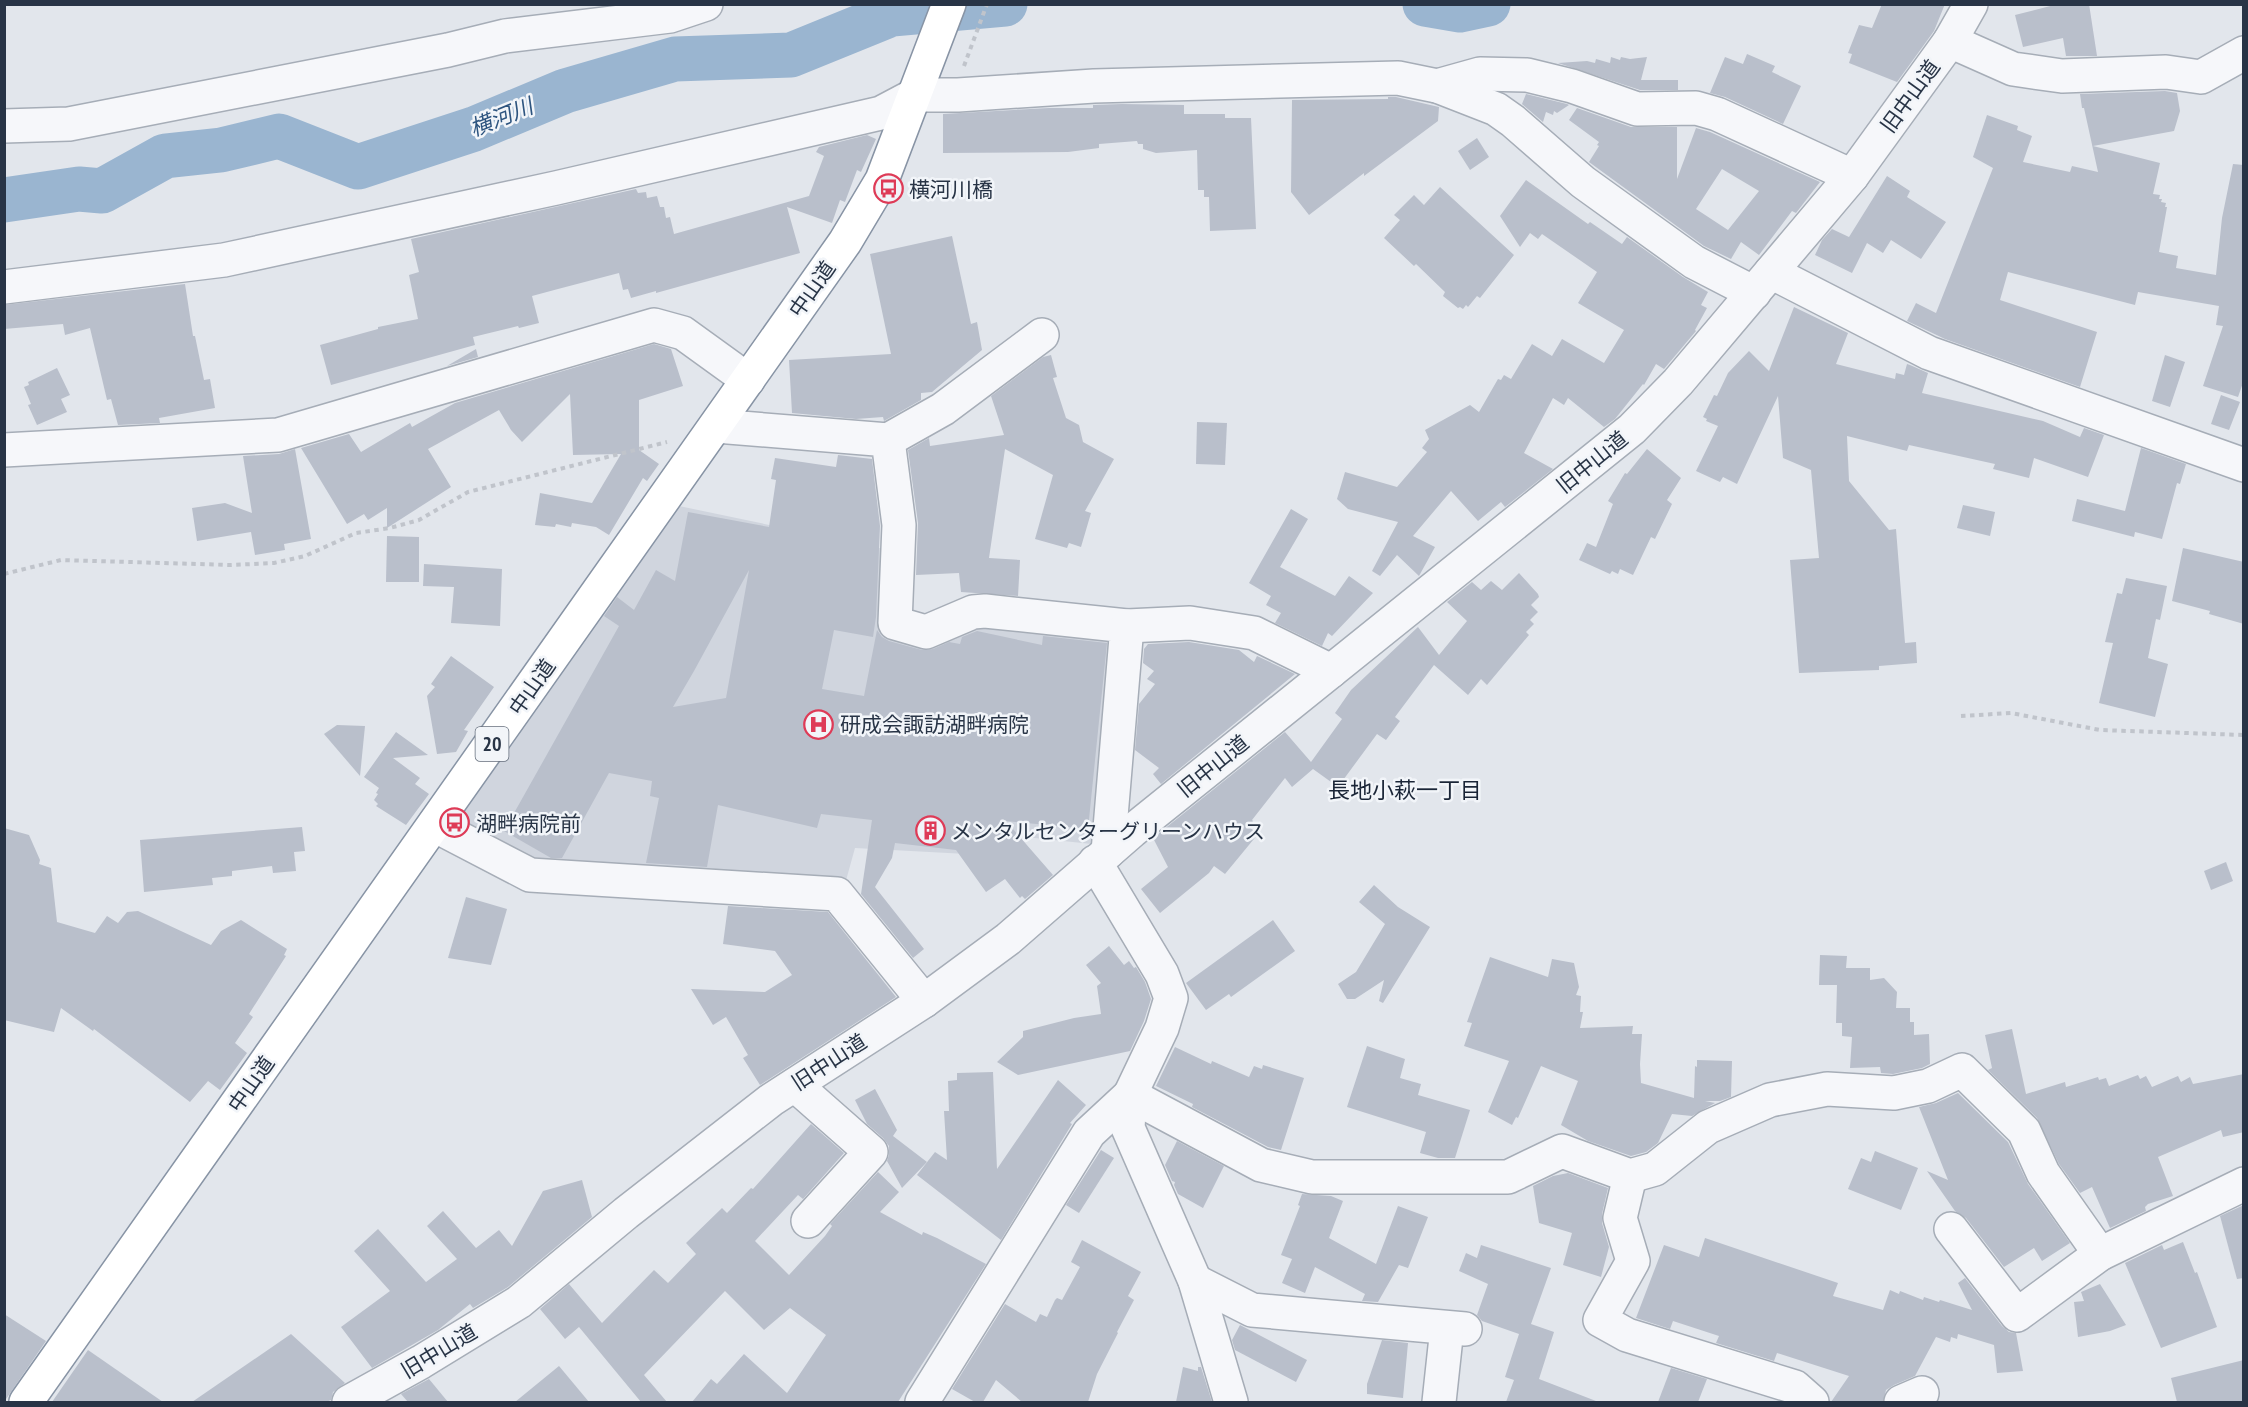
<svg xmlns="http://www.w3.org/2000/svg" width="2248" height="1407" viewBox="0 0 2248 1407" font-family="'PT Sans Narrow','Noto Sans JP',sans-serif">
<rect width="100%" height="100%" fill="#e2e6ec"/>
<path fill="#d0d5de" d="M679,506L889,550L888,627L971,621L1118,629L1101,845L997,834L985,855L855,848L845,884L547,865L521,857L461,822L463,810Z"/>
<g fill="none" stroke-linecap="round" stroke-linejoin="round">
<g stroke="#9ab5d0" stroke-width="45">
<path d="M1425,4L1460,10L1488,4"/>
<path d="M4,200L79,189L102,191L165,156L221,150L279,136L358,167L474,129L565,91L675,59L791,55L892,14L1005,4"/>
</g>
</g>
<g fill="#b9bfcb" fill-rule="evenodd">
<path d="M1882,4H1945L1934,31L1897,82L1849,63L1852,54L1848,53L1859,25L1872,28Z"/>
<path d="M2058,4H2089L2097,56H2066L2063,38L2023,47L2015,15Z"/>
<path d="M1747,54L1775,66L1772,72L1801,86L1783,124L1725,97L1710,93L1725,57L1743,64Z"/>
<path d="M1611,57L1620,60L1621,57L1630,59L1647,57L1641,80H1678V90H1640L1558,63L1587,61L1595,63L1596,59L1610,63Z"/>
<path d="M2165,91L2177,93L2180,111L2174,131L2093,146L2160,163L2153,194L2160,195L2159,199H2162L2161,202L2166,203L2165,207H2167L2159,252L2178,256L2176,268L2216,275L2222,218L2233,164L2244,165V380L2238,397L2203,386L2223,326L2216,325L2219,306L2138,292L2135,305L2008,272L2000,300L2097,332L2080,387L1945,339L1907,321L1916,303L1936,313L1993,168L1973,157L1987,115L2018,126L2017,130L2032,136L2023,162L2070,172L2072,166L2098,172L2084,108H2082L2080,94Z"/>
<path d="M1526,94L1567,104L1569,105L1557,113L1554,111L1553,115L1546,112L1543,122L1522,104Z"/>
<path d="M1388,97H1396L1439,107L1438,121L1364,176V173L1309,215L1291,192L1292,100L1388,99Z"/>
<path d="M1122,104L1184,105V114H1225V118H1251L1256,229L1210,231L1209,197H1204V190H1198L1197,150L1156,153L1143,149V144H1138L1137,141L1099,144V148L1068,152L943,153V114L1049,108H1093V105Z"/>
<path d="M1577,108L1631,127H1677V179L1696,128L1710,132L1820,182L1796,213L1792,211L1759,255L1741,242L1731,259L1704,246L1589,162L1599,146L1597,145L1599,142L1569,120ZM1722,169L1759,191L1728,230L1696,209Z"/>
<path d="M867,135L876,139L861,172L857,170L845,202L840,200L832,223L787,207L800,253L656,293V291L631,298L628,289L623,290L619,273L558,289L532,296L539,323L519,328L518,326L473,337L475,345L331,385L320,345L378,329V327L418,319L409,275L419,272L411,239L636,189L638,193L646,192L647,198L657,196L660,207H664L666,218L670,217L674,234L809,196L824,156L816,152L819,147Z"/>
<path d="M1477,138L1489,157L1470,170L1458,151Z"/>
<path d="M1887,176L1910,191L1907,197L1946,222L1921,259L1891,240L1883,253L1867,243L1852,273L1815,255L1822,240L1832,229L1849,237Z"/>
<path d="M1526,180L1588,224L1590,222L1622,244L1627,237L1683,277L1708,292L1701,305L1707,308L1695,330L1696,331L1664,369L1656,364L1644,385L1643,384L1615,419L1604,427L1568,398L1564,405L1553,398L1524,453L1553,469L1505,507L1501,502L1478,521L1451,491L1413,536L1435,547L1419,576L1397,555L1380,576L1372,571L1398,522L1348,509L1337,499L1345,472L1397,487L1427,452L1422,448L1429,439L1425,430L1470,405L1479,412L1498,379L1501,380L1504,375L1511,379L1532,344L1552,356L1562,339L1604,363L1624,330L1578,303L1597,272L1542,234L1538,239L1530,233L1520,247L1500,216Z"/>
<path d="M1440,187L1514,255L1480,298L1477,296L1468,307L1466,305L1463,309L1460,307L1458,308L1443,296L1445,292L1416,264L1414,266L1384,238L1400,220L1394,215L1414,195L1424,205Z"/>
<path d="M952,236L971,324L977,322L982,350L932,392L921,393V400L884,421L883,417L856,419L792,413L789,360L891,354L870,254Z"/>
<path d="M185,284L193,336H195L204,380L210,379L215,408L159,418L160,423L118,425L111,399L107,400L90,328L65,335L63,324L4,329V305Z"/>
<path d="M1794,307L1848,333L1836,364L1895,379L1896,373L1904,375L1907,364L1910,365L1928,373L1922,393L2043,421L2080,437L2084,428L2104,435L2088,477L2034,458L2029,478L1993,469L1995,464L1909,445L1907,451L1847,436L1849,481L1889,530L1896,529L1905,643L1916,642L1917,663L1879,666V670L1799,673L1790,560L1819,558L1811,470L1783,458L1778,396L1737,484L1723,477L1720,482L1696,471L1718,426L1706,421L1707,419L1703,417L1714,395L1717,396L1728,373L1749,351L1769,371Z"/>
<path d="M654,344L671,349L683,386L639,400V450L659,464L647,481L643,478L609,535L596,527L572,523L571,527L556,524L555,527L535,525L540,493L592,503L621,454L573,455L570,394L522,442L511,430L499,410L428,449L451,487L387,528V508L368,520L364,514L347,524L301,448L349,434L361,452L410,423L412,427L455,403Z"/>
<path d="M476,349L478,357L447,366Z"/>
<path d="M1051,355L1057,377L1053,378L1066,418L1079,425L1083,442L1114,459L1085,511L1091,513L1081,547L1069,543L1067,548L1035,539L1053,475L1005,449L989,558L1020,560L1018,596L961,592L959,573L916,575L918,523L908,450L929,438L930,446L1004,435L991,396L1043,357Z"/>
<path d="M2165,355L2185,362L2170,407L2152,401Z"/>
<path d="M57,368L70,395L61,399L67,412L37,425L28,405L31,404L24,387L29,385L28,382Z"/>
<path d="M2221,395L2240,402L2229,430L2211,424Z"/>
<path d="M1197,422L1227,423L1225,465L1196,464Z"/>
<path d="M2141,448L2186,464L2180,484L2177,483L2162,539L2135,532L2134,537L2072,521L2077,499L2125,511Z"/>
<path d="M295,449L311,539L284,544L285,550L255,555L251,532L197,541L192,508L225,503L252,513L243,456L279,454Z"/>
<path d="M1647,449L1681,478L1667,500L1672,504L1655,539L1651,537L1633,575L1620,569L1618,574L1612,571L1610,574L1579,560L1587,543L1596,547L1613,504L1608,501L1625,473L1627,474Z"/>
<path d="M838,455L872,459L880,526L876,617L873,637L834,630L822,689L864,696L877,630L882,637L889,641L922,650L933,649L949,642L960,644L962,637L977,631L1042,645L1043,636L1107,643L1088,829L1006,821L1053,875L1025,899L1022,896L1020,898L1005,879L986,892L956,850L895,843L892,858L875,887L924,949L913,958L861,894L872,820L821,814L817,828L718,805L707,867L646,863L659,798L650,796L652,781L609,773L562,858H551L504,831L619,626L604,616L617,597L634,610L656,570L675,581L688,512L769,527L776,480L771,479L775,458L836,467ZM749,570L726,698L673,707L694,671Z"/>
<path d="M1963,505L1995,512L1990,536L1957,528Z"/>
<path d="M1291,509L1308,519L1280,567L1335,596L1349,576L1373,593L1332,636L1328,633L1322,646L1275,623L1281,613L1266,605L1271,596L1249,583Z"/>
<path d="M387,536L419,537V582H386Z"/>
<path d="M2183,548L2244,562V624L2209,614L2210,611L2172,601Z"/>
<path d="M424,564L502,569L500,626L451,623L454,587L423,586Z"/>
<path d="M1519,573L1538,594L1539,597L1531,605L1538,612L1530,620L1534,624L1526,632L1529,635L1487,685L1481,679L1468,695L1434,665L1395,717L1400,721L1386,740L1377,734L1338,787L1313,769L1292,787L1285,778L1252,820L1253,821L1249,827L1258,834L1225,874L1214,866L1209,873L1160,913L1141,889L1168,867L1153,838L1285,732L1311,762L1342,719L1335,713L1351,690L1418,627L1439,655L1467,621L1447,602L1472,582L1481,590L1491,581L1502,590Z"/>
<path d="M2126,578L2167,586L2160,620L2156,619L2148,658L2168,664L2155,717L2099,703L2113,643L2105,642L2117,593L2122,594Z"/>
<path d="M1189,642L1239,650L1254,662L1257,656L1295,674L1161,784L1153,774L1159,768L1135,750L1139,704L1155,684L1147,679L1154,671L1143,663L1144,649L1148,644Z"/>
<path d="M451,656L494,687L464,730L468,731L456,752L437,754L427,696L435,687L431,684Z"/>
<path d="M337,725L365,726L360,776L324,734Z"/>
<path d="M396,732L428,755L393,758L420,778L415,784L429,794L406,825L376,806L378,804L374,800L378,794L376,793L379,788L364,777Z"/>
<path d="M302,827L305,851L294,852L296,871L273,873L272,866L232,871V876L212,878L213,885L144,892L140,840Z"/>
<path d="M4,828L29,835L40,860L39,864L51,868L57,922L95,933L107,916L118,923L127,912L138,911L211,945L221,931L241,920L287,949L284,955L286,956L249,1014L253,1017L235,1043L247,1053L220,1090L208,1081L190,1102L94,1029L93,1031L61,1008L54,1032L4,1020Z"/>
<path d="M2226,862L2233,881L2211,890L2204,871Z"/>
<path d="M1374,885L1398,907L1430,927L1383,1003L1379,1001L1384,980L1355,999H1347L1338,984L1356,972L1385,924L1359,902Z"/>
<path d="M466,897L507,909L491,965L448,958Z"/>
<path d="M728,906L828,912L896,997L760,1085L743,1058L748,1055L726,1017L713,1025L691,989L765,992L792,975L775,951L723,944Z"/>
<path d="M1273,920L1295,951L1231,997L1229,994L1206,1010L1186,983Z"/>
<path d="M1109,946L1124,965L1129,961L1134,968L1136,967L1145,982L1151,999L1144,1021L1130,1051L1018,1075L997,1062L1023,1037V1031L1074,1018L1101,1014L1097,986L1101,983L1086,965Z"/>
<path d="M1820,955L1847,956L1846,968H1870V980L1884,978L1897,992L1896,1008H1910V1022H1914V1035L1929,1034L1930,1064L1922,1068L1893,1074L1881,1073L1880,1067L1850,1068L1852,1037L1842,1036V1023H1836L1837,985H1819Z"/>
<path d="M1490,957L1548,977L1552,959L1574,963L1579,987L1576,995L1581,996L1580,1012H1583L1580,1028L1633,1026L1632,1034H1642L1640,1064L1641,1083L1694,1098L1695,1066L1697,1067V1060L1732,1061L1731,1097L1720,1101H1705L1715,1103L1692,1116L1672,1114L1658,1143L1646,1152L1631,1156L1588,1141L1561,1125L1578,1081L1541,1066L1518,1118L1516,1117L1512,1125L1488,1112L1509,1061L1464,1046L1472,1023L1467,1022Z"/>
<path d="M2012,1029L2026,1094L2065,1082L2066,1087L2098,1077L2099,1080L2106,1078L2109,1086L2138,1075L2140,1079L2146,1076L2152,1087L2178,1076L2181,1082L2190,1077L2193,1084L2244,1074V1132L2223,1137L2221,1130L2158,1157L2173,1196L2148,1204L2145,1207L2146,1211L2110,1228L2092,1187L2080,1193L2059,1164L2037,1118L1988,1070L1992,1068L1985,1035Z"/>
<path d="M1367,1046L1405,1059L1400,1078L1421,1084L1418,1095L1470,1110L1455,1158H1438L1420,1153L1426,1132L1347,1107Z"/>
<path d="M1175,1047L1211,1064L1212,1061L1249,1077L1254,1066L1262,1069L1263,1065L1304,1078L1281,1150L1268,1147L1192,1107L1193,1104L1156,1086Z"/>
<path d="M993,1072L997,1169L1058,1080L1086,1105L1070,1123L1072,1124L1001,1240L917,1175L935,1152L947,1160L944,1111H949L948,1081L957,1080V1073Z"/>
<path d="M875,1089L897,1130L893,1136L927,1162L902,1188L887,1161L889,1155V1146L883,1138L867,1124L855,1100Z"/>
<path d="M1958,1093L2008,1142L2028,1184L2070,1243L2042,1261L2034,1248L2004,1267L1966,1218L1955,1211L1927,1171L1948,1180L1919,1107L1936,1103Z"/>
<path d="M811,1124L844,1153L803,1199L798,1195L755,1241L789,1275L825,1236L832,1226L830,1224L878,1172L899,1192L880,1212L922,1235L923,1232L937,1238L986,1264L898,1402H692L711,1379L717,1384L744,1354L787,1393L826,1335L790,1308L764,1330L725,1291L644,1375L667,1402H641L579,1327L565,1339L540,1309L569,1284L602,1323L654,1270L668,1283L696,1254L686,1243L722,1208L727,1213L751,1188L753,1189Z"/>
<path d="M1177,1141L1224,1166L1203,1208L1178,1194L1174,1185L1175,1182L1172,1181L1165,1165Z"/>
<path d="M1101,1150L1114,1158L1079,1213L1066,1205Z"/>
<path d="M1875,1151L1918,1168L1901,1210L1848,1189L1861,1158L1871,1162Z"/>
<path d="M1568,1173L1608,1188L1602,1214V1223L1609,1247L1601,1277L1563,1265L1572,1233L1539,1223L1533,1186L1553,1176Z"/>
<path d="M582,1180L592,1217L508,1287L473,1308L470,1304L438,1330L372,1368L341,1327L390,1291L354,1251L378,1229L426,1282L457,1259L427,1226L443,1211L476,1248L499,1230L512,1246L543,1191Z"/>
<path d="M1302,1194L1331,1196L1343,1201L1329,1238L1376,1264L1398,1206L1428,1217L1408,1268L1399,1265L1378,1302L1362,1301L1365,1294L1315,1267L1305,1293L1282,1283L1292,1259L1281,1255L1300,1206L1298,1205Z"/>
<path d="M2244,1205V1278L2237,1279L2220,1216Z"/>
<path d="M1705,1238L1838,1283L1833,1296L1883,1310L1890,1290L1899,1294L1900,1291L1923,1300L1924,1297L1939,1302L1940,1300L1972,1310L1958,1283L1965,1278L2002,1326L2009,1332L2016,1333L2023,1371L1997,1373L1994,1345L1958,1334L1957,1339L1951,1337L1950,1342L1936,1337L1915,1376L1894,1385L1886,1390L1883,1402H1831L1849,1376L1777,1353L1774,1361L1716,1343L1719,1336L1673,1321L1670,1329L1636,1318L1664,1245L1699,1257Z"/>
<path d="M1082,1240L1141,1272L1128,1296L1134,1300L1117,1332L1118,1333L1097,1374L1088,1402H1022L996,1380L983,1402H975L952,1389L1005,1304L1036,1322L1040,1314L1047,1317L1055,1300L1057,1298L1062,1300L1080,1267L1071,1262Z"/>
<path d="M2183,1242L2195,1273L2197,1272L2217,1327L2161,1348L2125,1263L2162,1245L2164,1250Z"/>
<path d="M1481,1245L1551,1268L1531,1324L1554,1332L1539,1379L1596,1401V1402H1506L1514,1380L1505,1377L1519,1334L1482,1321L1477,1315L1488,1284L1459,1271L1466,1253L1477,1258Z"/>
<path d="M2100,1284L2126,1325L2110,1331L2078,1337L2074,1302L2084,1301L2081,1292Z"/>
<path d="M4,1314L46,1341L4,1402Z"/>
<path d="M1240,1325L1307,1360L1296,1382L1235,1350L1232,1340Z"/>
<path d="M291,1334L345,1383L333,1392L331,1400L326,1402H192Z"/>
<path d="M1382,1340L1408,1343L1403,1398L1367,1394V1384Z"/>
<path d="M88,1350L163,1402H52Z"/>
<path d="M2244,1360V1402H2177L2171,1378Z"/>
<path d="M559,1366L589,1402H515Z"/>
<path d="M1183,1367L1198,1371V1367H1201L1212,1402H1176Z"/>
<path d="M1671,1368L1707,1379L1698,1402H1658Z"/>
<path d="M429,1379L448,1402H408L401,1394Z"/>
</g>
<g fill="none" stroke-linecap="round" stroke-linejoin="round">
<defs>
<g id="minor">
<path d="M1950,41L2013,69L2062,76L2166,72L2201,77L2244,53"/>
<path d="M1437,86L1480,74L1527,75L1572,86L1637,109L1696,108L1717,114L1852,176"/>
<path d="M4,126L69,124L448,50L505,36L670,16L706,4"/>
<path d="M1771,272L1929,353L2244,465"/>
<path d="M4,287L224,260L556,188L881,113L915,95H958L1094,86L1398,78L1437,86L1496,109L1513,121L1583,182L1694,262L1754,293"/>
<path d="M716,426L888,440L899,525L895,623L926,632L973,612L985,611L1127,626L1108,852"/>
<path d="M888,440L943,409L1042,335"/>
<path d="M4,450L278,435L654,325L683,333L748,380"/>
<path d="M1127,626L1190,623L1254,633L1331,671"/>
<path d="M434,825L530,875L837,894L924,1001"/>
<path d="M1095,862L1162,974L1171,998L1162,1028L1130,1095L1128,1128L1195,1281L1231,1402"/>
<path d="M795,1085L871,1152L808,1221"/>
<path d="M1130,1095L1261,1165L1312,1177H1508L1562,1151L1630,1176L1655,1169L1708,1127L1770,1100L1827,1089L1894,1093L1928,1086L1962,1070L2024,1131L2043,1173L2100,1254"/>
<path d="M1630,1176L1620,1218L1633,1261L1600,1320L1627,1335L1795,1387L1812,1402"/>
<path d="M1951,1229L2017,1315L2100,1254L2244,1184"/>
<path d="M1195,1281L1252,1310L1465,1329"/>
<path d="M349,1402L421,1362L519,1302L626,1213L771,1100L924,1001L1008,939L1132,831L1632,429L1678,382L1852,176L1950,41L1971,4"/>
<path d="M922,1402L1089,1133L1130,1095"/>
<path d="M1439,1402L1447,1328"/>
<path d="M1901,1402L1922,1393"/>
</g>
<path id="highway" d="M26,1402L845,242L882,180L949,4"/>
</defs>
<use href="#minor" stroke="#a6adb7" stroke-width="36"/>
<use href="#highway" stroke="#8894a5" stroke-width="36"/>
<g stroke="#c0c4cb" stroke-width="4" stroke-dasharray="4.5 4.5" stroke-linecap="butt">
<path d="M964,66L987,4"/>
<path d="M4,574L61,560L231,565L274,563L305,556L356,533L390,528L419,520L468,492L667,442"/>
<path d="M1961,716L2011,713L2100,730L2244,735"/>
</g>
<use href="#minor" stroke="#f6f7fa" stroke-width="33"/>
<use href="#highway" stroke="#fff" stroke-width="33"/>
</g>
<defs>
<symbol id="bus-ring" viewBox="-11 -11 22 22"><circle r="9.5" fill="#f2f5f9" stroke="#de3b57" stroke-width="1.5"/><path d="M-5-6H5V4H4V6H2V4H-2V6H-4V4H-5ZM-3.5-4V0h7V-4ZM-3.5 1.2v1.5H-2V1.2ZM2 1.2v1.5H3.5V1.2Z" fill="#de3b57"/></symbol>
<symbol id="hospital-ring" viewBox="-11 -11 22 22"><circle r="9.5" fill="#f2f5f9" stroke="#de3b57" stroke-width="1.5"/><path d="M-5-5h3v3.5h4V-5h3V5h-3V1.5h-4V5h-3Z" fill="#de3b57"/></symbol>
<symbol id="building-ring" viewBox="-11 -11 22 22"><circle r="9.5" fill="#f2f5f9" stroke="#de3b57" stroke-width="1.5"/><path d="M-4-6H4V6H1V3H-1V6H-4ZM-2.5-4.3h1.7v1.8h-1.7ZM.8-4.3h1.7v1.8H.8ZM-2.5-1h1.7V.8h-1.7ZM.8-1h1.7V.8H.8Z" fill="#de3b57"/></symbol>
</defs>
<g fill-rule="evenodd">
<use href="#bus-ring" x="872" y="172" width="33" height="33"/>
<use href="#hospital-ring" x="802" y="708" width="33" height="33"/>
<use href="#bus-ring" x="438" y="806" width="33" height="33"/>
<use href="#building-ring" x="914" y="814" width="33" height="33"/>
</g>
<g text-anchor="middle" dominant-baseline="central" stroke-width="5" stroke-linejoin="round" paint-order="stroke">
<rect fill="#f2f5f9" stroke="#656e7c" stroke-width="1.5" x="475.5" y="727" width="33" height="34" rx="4.5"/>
<g font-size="20" font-weight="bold" fill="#283446">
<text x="492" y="744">20</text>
</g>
<g font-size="21" fill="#283446" stroke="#f2f5f9">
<text transform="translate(1910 96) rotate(-54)">旧中山道</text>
<text transform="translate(812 289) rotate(-55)">中山道</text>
<text transform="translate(1592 462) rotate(-39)">旧中山道</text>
<text transform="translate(532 687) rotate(-55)">中山道</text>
<text transform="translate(1213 766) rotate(-39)">旧中山道</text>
<text transform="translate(829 1062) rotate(-33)">旧中山道</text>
<text transform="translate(251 1084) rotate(-55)">中山道</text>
<text transform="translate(439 1351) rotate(-31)">旧中山道</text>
</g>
<g font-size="21" fill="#283446" stroke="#f2f5f9" text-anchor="start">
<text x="909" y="189">横河川橋</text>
<text x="840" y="724">研成会諏訪湖畔病院</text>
<text x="476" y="823">湖畔病院前</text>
<text x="951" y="831">メンタルセンターグリーンハウス</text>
</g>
<g font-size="22" font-style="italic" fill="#2d547f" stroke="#f2f5f9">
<text transform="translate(501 117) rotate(-22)">横河川</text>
</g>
<g font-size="22" fill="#1a2537" stroke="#f2f5f9">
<text x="1405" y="790">長地小萩一丁目</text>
</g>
</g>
<rect width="2248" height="1407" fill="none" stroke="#283446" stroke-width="12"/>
</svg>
